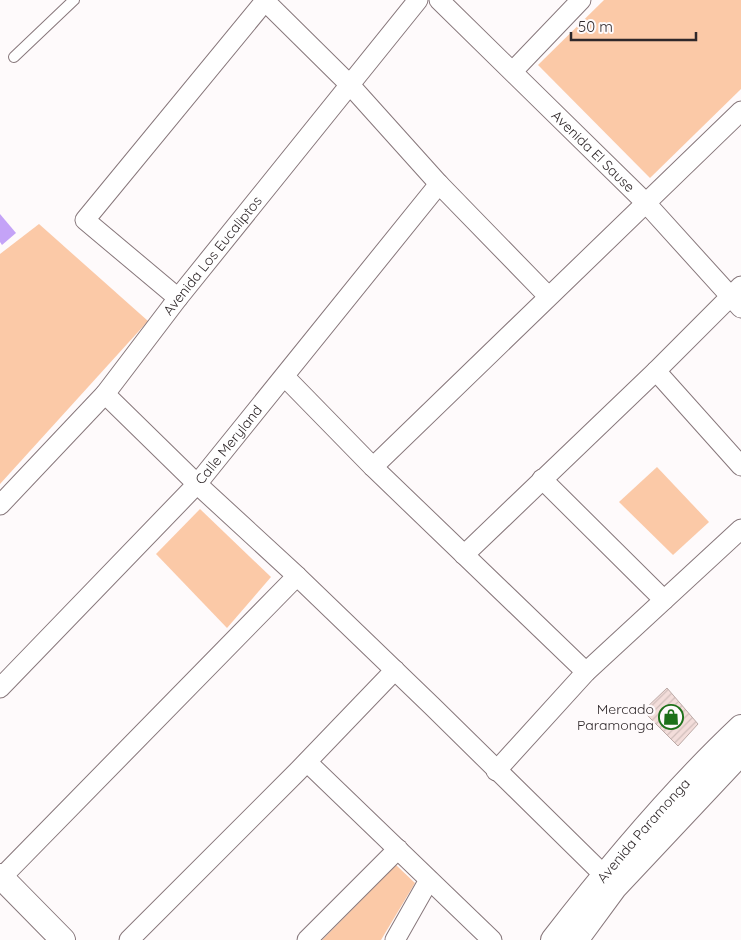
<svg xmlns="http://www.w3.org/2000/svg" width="741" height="940" viewBox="0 0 741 940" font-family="Quicksand,sans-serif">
<defs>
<pattern id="building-hatch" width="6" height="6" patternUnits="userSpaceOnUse" patternTransform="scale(1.25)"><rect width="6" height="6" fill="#f3ddda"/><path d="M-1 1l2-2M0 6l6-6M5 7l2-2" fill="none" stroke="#d1bebb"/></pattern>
</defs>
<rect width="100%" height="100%" fill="#fefafb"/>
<g fill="#fbc9a7">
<path d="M604,0H741V89L650,178L538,65Z"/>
<path d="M39,224L148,321L0,484V254Z"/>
<path d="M657,467L709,522L673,555L619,502Z"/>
<path d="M200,509L271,577L227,628L156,554Z"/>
<path d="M396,865L415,883L381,940H322Z"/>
</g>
<path fill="#c4a3f7" d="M0,214L16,233L2,245L0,242Z"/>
<path fill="url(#building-hatch)" stroke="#bcaaa7" d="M667,688L698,724L678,746L643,711Z"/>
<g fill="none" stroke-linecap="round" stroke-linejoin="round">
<defs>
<path id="service" d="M14,57L74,0"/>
<g id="minor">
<path d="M264,0L350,85L439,184L548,296"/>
<path id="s1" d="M439,0L645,202L741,308"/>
<path d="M513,71L581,0"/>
<path d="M178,298L85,220L265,1"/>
<path d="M656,371L741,466"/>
<path d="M285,377L373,467L586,672"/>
<path d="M105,394L197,484L297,576L433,707L613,884"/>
<path d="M373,467L741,111"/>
<path d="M542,479L664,600"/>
<path id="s2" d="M0,505L105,394L178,298L418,0"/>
<path d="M464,555L656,371L741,286"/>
<path id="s3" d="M0,688L197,484L439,184"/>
<path d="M307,762L492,940"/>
<path d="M496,771L586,672L741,529"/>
<path d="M0,879L297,576"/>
<path d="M129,940L297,772L395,670"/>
<path d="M307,940L398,849"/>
<path d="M395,940L429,880"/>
</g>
<g id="tertiary">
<path d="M0,876L63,940"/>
<path id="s4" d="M553,940C611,865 672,792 741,727"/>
<path d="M576,940L615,887L741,753"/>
</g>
</defs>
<use href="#service" stroke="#87777b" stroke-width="12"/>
<use href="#minor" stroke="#87777b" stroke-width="21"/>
<use href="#tertiary" stroke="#87777b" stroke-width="26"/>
<use href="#service" stroke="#fff" stroke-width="10"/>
<use href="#minor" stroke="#fff" stroke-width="19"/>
<use href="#tertiary" stroke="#fff" stroke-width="24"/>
</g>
<defs>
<symbol id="shop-ring" viewBox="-11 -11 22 22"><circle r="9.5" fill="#fefafb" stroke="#1d7019" stroke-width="1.5"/><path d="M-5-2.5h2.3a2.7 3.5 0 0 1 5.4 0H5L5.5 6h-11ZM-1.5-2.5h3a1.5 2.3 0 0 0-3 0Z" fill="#1d7019"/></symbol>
</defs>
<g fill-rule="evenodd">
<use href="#shop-ring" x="657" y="703" width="28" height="28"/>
</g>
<g text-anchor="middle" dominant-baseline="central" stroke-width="4.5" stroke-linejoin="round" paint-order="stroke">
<g font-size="14" fill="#2f282a" stroke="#fefafb">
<text stroke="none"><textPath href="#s1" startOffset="216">Avenida El Sause</textPath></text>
<text stroke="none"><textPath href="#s2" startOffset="328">Avenida Los Eucaliptos</textPath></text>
<text stroke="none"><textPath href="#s3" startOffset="334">Calle Meryland</textPath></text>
<text stroke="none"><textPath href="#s4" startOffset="142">Avenida Paramonga</textPath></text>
</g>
<g font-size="14" fill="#2f282a" stroke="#fefafb" text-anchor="end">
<text x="654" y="709">Mercado<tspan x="654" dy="16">Paramonga</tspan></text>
</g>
</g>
<path d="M571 32v8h125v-8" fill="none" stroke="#2f282a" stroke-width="2.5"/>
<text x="578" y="32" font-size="15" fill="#2f282a" stroke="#fefafb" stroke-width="4" paint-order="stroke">50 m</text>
</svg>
